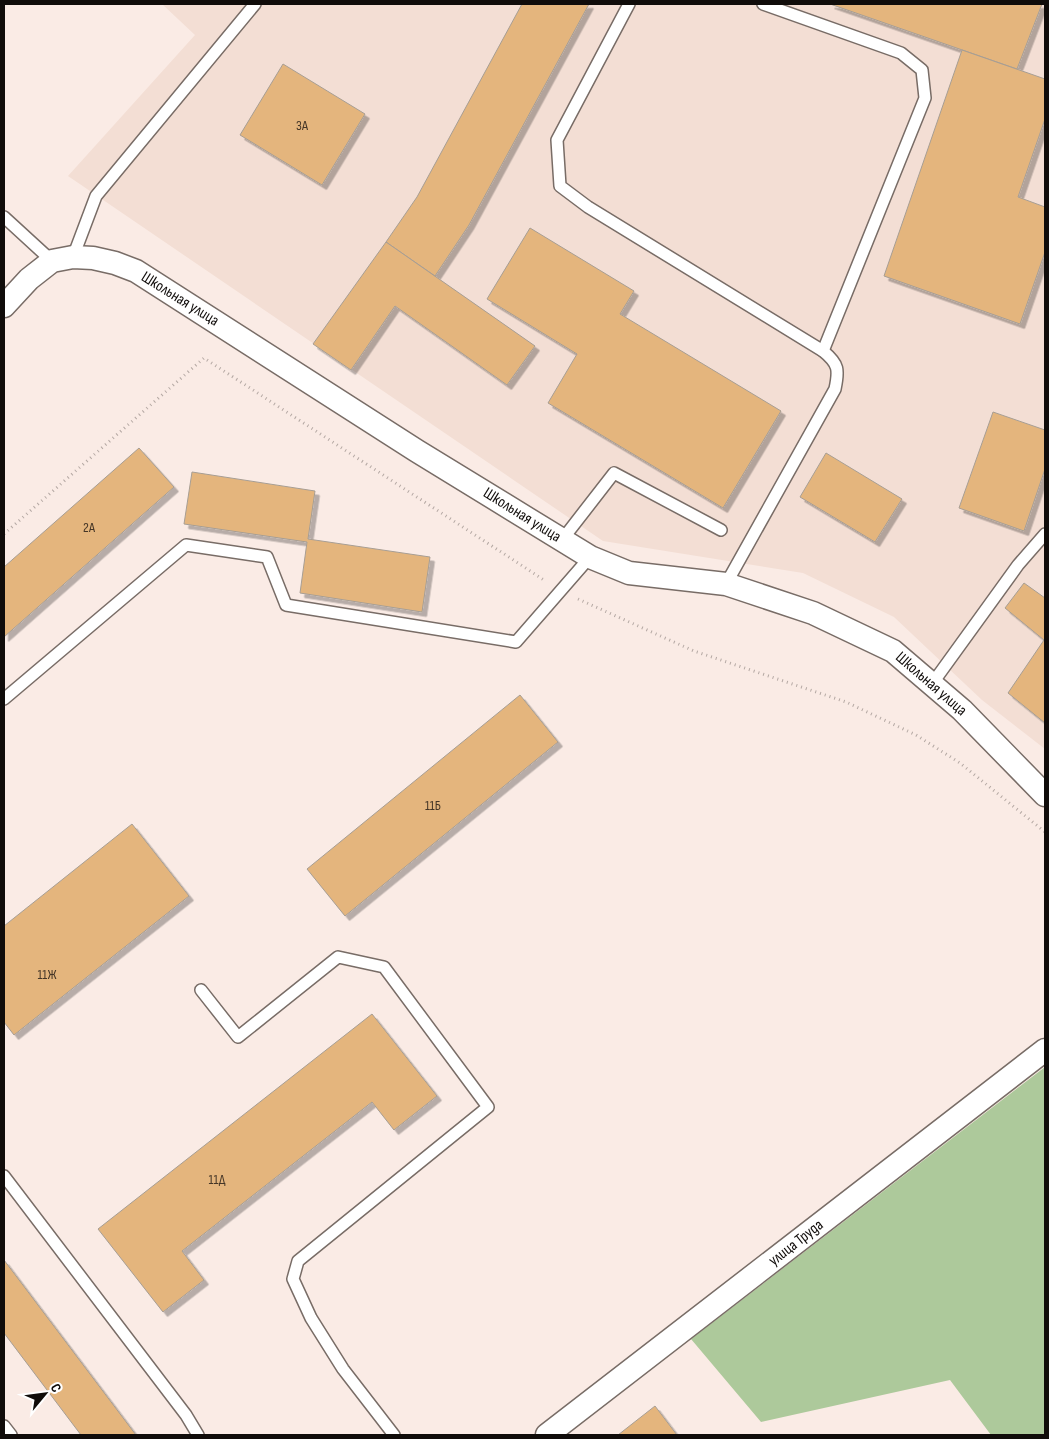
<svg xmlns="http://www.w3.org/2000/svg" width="1049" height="1439" viewBox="0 0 1049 1439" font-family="'Sofia Sans Condensed',sans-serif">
<defs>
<filter id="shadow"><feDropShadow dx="4.5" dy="4.5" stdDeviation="0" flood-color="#0004"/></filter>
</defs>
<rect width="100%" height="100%" fill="#faebe5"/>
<path fill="#f3ded4" d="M162,4H1045V749L982,700L894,617L803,573L603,541L68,176L195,35Z"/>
<path fill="#adc99b" d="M1045,1067V1435H991L950,1380L761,1422L691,1339Z"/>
<g fill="#e4b57d" stroke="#a79e94" filter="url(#shadow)">
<path d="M522,4H589L469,225L435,276L386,242L417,197Z"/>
<path d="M830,4H1042L1017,69Z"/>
<path d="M962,50L1045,79V119L1018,197L1045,207V252L1020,324L884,276Z"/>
<path d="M283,64L365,114L322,185L240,135Z"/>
<path d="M530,228L634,291L620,314L781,411L723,508L548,403L577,354L487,299Z"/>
<path d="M386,242L535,346L507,385L395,306L351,370L313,344Z"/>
<path d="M993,412L1045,430V469L1024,531L959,508Z"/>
<path d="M139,448L174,487L4,637V567Z"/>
<path d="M826,453L902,499L875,542L800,497Z"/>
<path d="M192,472L315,491L308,539L430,557L422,612L300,593L307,542L184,524Z"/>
<path d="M1024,583L1045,598V723L1008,693L1044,640L1005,608Z"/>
<path d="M520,695L558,742L345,916L307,869Z"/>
<path d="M132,824L189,896L14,1035L4,1022V926Z"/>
<path d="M372,1014L437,1096L394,1130L372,1102L182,1251L204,1280L163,1312L98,1229Z"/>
<path d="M4,1260L136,1435H81L4,1333Z"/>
<path d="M655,1406L677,1435H618Z"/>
</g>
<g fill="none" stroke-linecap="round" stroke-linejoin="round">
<defs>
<g id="service">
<path d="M629,4L557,140L560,186L588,207L823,351C839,364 839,370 835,389L726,584"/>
<path d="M763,4L901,53L922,70L925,98L823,351"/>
<path d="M4,217L52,261"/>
<path d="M73,257L96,196L255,4"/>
<path d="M562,540L614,473L721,530"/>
<path d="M932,684L1018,565L1045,534"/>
<path d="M4,699L186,545L267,557L286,605L516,642L590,557"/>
<path d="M201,990L238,1037L338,957L384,967L488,1107L298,1261L293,1279L311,1318L343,1369L394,1435"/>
<path d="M4,1176L186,1415L198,1435"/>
<path d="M4,1426L11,1435"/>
</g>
<g id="minor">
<path d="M4,306L29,279L52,261L73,257L93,258L115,263L136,271L417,451L590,557L629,573L726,584L813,613L893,651L962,710L1045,795"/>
<path d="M547,1435L1045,1050"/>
</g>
</defs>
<use href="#service" stroke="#786c66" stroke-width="14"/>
<use href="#minor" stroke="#786c66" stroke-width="25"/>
<g stroke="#b4a8a3" stroke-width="3" stroke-dasharray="1 4" stroke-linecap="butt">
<path d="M4,534L204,358L544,580"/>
<path d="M578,599L694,651L846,702L916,735L960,763L1045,832"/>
</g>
<use href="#service" stroke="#fff" stroke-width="11"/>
<use href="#minor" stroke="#fff" stroke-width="22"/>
</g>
<g text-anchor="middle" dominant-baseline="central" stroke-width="4" stroke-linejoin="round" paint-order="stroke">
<g font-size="14" fill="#453627">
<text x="302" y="125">3А</text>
<text x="89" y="527">2А</text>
<text x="433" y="805">11Б</text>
<text x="47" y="974">11Ж</text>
<text x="217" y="1179">11Д</text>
</g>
<g font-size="16" fill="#100c0a" stroke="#fff">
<text transform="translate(180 299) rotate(32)">Школьная улица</text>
<text transform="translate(522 515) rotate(32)">Школьная улица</text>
<text transform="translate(931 684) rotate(41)">Школьная улица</text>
<text transform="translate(796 1243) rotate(-38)">улица Труда</text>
</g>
</g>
<rect width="1049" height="1439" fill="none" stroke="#100c0a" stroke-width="10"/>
<g transform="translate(45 1394) rotate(61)" stroke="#ffffff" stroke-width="4" paint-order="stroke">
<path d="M0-4L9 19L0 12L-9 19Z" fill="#100c0a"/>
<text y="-8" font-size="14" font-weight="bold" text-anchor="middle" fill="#100c0a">С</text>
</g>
</svg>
